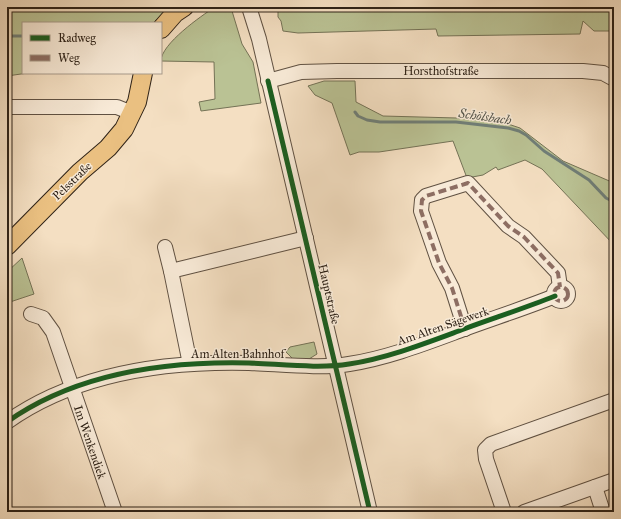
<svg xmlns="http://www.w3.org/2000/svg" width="621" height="519" viewBox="0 0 621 519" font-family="'IM FELL Great Primer',serif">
<rect width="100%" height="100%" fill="#f4dfc2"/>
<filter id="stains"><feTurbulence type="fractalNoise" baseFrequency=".005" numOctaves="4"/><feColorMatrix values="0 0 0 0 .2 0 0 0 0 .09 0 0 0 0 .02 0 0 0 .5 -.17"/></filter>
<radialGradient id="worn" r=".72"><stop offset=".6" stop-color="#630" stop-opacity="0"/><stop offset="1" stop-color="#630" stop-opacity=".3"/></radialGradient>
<g fill="#bac294" stroke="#747256">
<path d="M7,7H169L153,23H23V73H28L7,76Z"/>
<path d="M215,7H228L232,11L242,44L253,62L261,103L201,111L199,102L215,99L214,62L161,61C161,44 201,16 215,7Z"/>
<path d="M278,7H614V31H594L583,21L580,34L438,36L436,29L298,33L283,31L281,21L278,17Z"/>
<path d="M324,81H355L356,102L383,116L457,118L502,122L520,128L563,161L614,183V245L542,169L525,160L498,170L496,167L483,175L467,178L453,141L379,152H359L350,155L332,103L315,95L308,86Z"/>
<path d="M22,258L34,294L7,303V272Z"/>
<path d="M314,342L317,354L309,359H293L286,352L290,347Z"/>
</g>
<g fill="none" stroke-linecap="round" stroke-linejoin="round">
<g stroke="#707e77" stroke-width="3">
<path d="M7,36H23"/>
<path d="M355,112L358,116L367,120L380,122H456L508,128L519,131L526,135L544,151L589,180L606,198L614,202"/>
</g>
<defs>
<g id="minor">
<path d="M249,7L259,39L370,512"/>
<path d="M268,81L301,72L337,71H583L603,73L614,79"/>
<path d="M12,107H117L132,113"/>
<path d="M165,247L171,271"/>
<circle cx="561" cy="294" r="7"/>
<path d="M31,314L43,318L53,332L115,512"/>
<path d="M465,329L452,288L439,263L421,211L422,200L426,196L468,183L508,226L524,237L558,273L560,287"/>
<path d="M190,364L171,271L306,238"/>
<path d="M7,422C76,373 166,361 249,363C279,364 320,369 349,364C388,358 426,343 464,329C494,318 525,308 555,296"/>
<path d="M595,487L603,512"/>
<path d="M504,512L486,459L485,450L491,444L614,400"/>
<path d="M524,512L614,480"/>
</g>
<g id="major">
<path d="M161,29L175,13L184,7"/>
<path d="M7,246L80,172L108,148L124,129L137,102L143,73"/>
</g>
</defs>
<use href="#minor" stroke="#605142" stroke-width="16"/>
<use href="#major" stroke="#2e2217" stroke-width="20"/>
<use href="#minor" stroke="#f8ead7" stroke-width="14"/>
<use href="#major" stroke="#eac081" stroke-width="18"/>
<g stroke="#8d6e63" stroke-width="4" stroke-dasharray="8 4" stroke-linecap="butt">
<circle cx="561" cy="294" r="7"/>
<path d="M465,329L452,288L439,263L421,211L422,200L426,196L468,183L508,226L524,237L558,273L560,287"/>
</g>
<defs>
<g id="cycleway">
<path d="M268,81L370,512"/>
<path d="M7,422C76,373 166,361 249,363C279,364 320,369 349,364C388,358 426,343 464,329C494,318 525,308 555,296"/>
</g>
</defs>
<use href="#cycleway" stroke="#f8ead7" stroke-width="8"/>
<use href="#cycleway" stroke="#1b5e20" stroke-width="5"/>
</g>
<g text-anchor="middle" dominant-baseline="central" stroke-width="3" stroke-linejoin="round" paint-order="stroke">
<g font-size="12" fill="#2e2217" stroke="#f8ead7">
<text x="441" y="71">Horsthofstraße</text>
<text transform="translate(72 181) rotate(-44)">Pelsstraße</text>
<text transform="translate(329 294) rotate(77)">Hauptstraße</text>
<text transform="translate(443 326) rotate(-19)">Am Alten Sägewerk</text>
<text x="238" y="354">Am Alten Bahnhof</text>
<text transform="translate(90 442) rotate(71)">Im Wenkendiek</text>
</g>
<g font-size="13" font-style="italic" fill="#4f5047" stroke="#f8ead7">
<text transform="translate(485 117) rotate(8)">Schölsbach</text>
</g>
</g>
<rect width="621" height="519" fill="none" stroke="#f4dfc2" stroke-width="24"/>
<rect x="8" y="8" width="605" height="503" fill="none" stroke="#2e2217" stroke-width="2"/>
<rect x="12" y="12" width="597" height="495" fill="none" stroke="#2e2217"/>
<rect x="22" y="22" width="140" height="52" fill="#f8ead7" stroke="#a79a8a"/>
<rect x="30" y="35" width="20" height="6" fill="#1b5e20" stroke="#a79a8a"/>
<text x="58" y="42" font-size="12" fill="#2e2217">Radweg</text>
<rect x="30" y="55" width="20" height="6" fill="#8d6e63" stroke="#a79a8a"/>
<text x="58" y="62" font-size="12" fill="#2e2217">Weg</text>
<rect width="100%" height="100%" filter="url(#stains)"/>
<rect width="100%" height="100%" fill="url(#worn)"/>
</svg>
